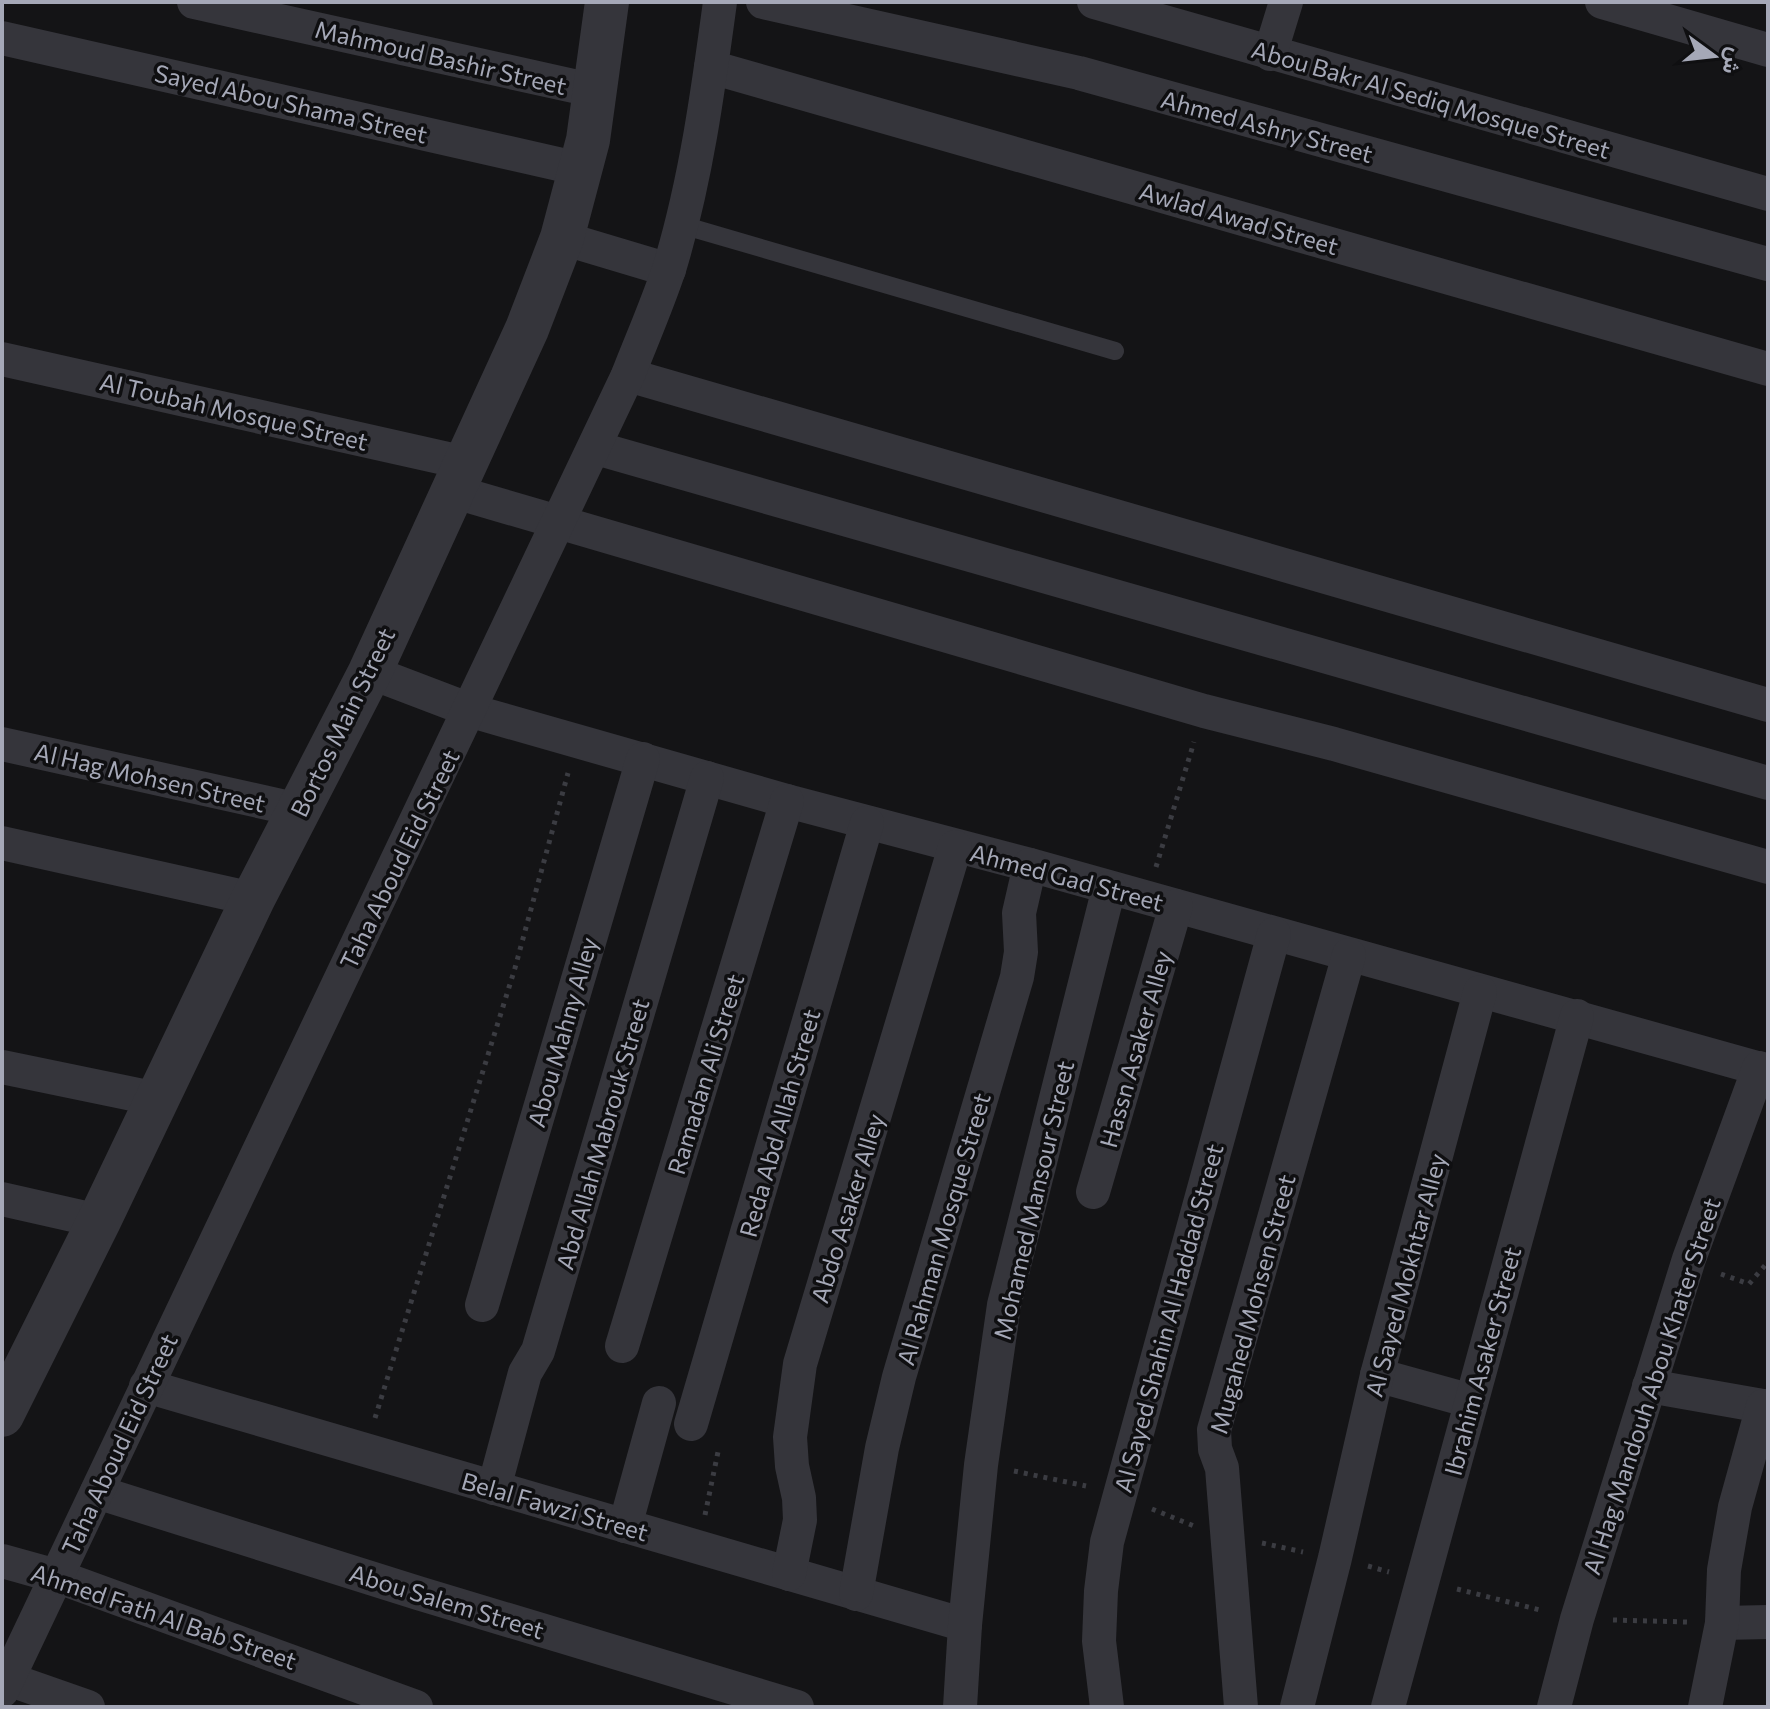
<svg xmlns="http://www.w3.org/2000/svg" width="1770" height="1709" viewBox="0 0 1770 1709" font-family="Commissioner,Vazirmatn,sans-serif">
<rect width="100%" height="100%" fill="#141416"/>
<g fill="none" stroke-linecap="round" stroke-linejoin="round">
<g stroke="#3b3c42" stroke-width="5" stroke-dasharray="4 6" stroke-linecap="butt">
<path d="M1156,867L1194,742"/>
<path d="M1721,1274L1749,1284L1768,1262"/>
<path d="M375,1418L515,968L568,773"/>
<path d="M1014,1471L1086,1486"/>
<path d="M1152,1509L1194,1526"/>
<path d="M705,1515L719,1447"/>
<path d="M1262,1543L1303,1552"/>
<path d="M1368,1566L1389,1572"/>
<path d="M1457,1589L1544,1611"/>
<path d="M1613,1620L1687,1622"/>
</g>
<path stroke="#35353b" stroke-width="18" d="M682,225L1115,351"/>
<g stroke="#35353b" stroke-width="34">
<path d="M194,2L596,91"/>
<path d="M763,2L1079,73L1768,264"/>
<path d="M1094,2L1768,194"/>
<path d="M1602,2L1768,50"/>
<path d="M2,38L580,169"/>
<path d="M1270,54L1286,2"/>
<path d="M711,67L1768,369"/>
<path d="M562,238L669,270"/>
<path d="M2,359L466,463"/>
<path d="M628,375L1768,705"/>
<path d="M596,448L1768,783"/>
<path d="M452,491L1204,711L1334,744L1768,867"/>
<path d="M370,672L475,712L787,801L1030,865L1768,1071"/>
<path d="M2,744L299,810"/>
<path d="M2,843L253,899"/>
<path d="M2,1067L157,1099"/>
<path d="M1093,1192L1176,906"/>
<path d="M2,1199L99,1221"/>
<path d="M482,1305L643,759"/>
<path d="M622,1346L787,801"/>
<path d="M1377,1375L1471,1401"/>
<path d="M146,1386L965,1625"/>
<path d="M1649,1386L1768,1407"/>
<path d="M691,1424L867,823"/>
<path d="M494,1488L525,1373L538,1351L707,778"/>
<path d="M97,1492L418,1593L797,1707"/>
<path d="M625,1526L659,1403"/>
<path d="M2,1561L56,1576L416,1707"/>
<path d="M789,1574L800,1520L799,1498L792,1466L790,1437L800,1364L955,847"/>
<path d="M856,1594L882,1448L899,1377L1017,977L1021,952L1019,913L1030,865"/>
<path d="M1722,1623L1768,1622"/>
<path d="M8,1679L88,1707"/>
<path d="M2,1691L628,375C642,339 658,303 670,266C696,180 708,91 720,2"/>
<path d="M960,1707L965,1625L981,1465L1004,1305L1109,888"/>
<path d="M1107,1707L1099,1641L1101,1591L1107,1542L1274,934"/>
<path d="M1241,1707L1222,1468L1215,1449L1214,1430L1349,955"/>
<path d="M1297,1707L1335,1558L1377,1375L1480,992"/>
<path d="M1388,1707L1577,1016"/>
<path d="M1554,1707L1577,1619L1689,1259L1759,1068"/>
<path d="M1705,1707L1722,1623L1724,1570L1735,1507L1763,1406"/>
</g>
<path stroke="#35353b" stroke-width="44" d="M2,1415L99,1221L253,899L370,672L527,329L562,238L588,140L607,2"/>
</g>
<g text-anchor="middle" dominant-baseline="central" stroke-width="7" stroke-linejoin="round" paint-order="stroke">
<g font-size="24" fill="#a5a8b7" stroke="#0f0f11">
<text transform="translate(441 57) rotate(13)">Mahmoud Bashir Street</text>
<text transform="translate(1431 99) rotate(16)">Abou Bakr Al Sediq Mosque Street</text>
<text transform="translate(291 103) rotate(13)">Sayed Abou Shama Street</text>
<text transform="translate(1267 126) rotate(15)">Ahmed Ashry Street</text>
<text transform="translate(1239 218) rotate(16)">Awlad Awad Street</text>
<text transform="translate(234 411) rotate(13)">Al Toubah Mosque Street</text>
<text transform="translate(342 722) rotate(-64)">Bortos Main Street</text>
<text transform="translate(150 777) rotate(13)">Al Hag Mohsen Street</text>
<text transform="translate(399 859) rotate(-64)">Taha Aboud Eid Street</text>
<text transform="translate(1067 877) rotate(15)">Ahmed Gad Street</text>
<text transform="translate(562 1032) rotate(-74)">Abou Mahny Alley</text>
<text transform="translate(1135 1049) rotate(-74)">Hassn Asaker Alley</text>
<text transform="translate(705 1074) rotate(-73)">Ramadan Ali Street</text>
<text transform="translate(779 1123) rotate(-74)">Reda Abd Allah Street</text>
<text transform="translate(602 1134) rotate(-74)">Abd Allah Mabrouk Street</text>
<text transform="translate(1033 1200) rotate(-77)">Mohamed Mansour Street</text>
<text transform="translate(847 1208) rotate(-73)">Abdo Asaker Alley</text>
<text transform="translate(943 1229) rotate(-74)">Al Rahman Mosque Street</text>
<text transform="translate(1405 1275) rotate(-75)">Al Sayed Mokhtar Alley</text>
<text transform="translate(1252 1304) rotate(-75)">Mugahed Mohsen Street</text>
<text transform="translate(1168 1318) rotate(-75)">Al Sayed Shahin Al Haddad Street</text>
<text transform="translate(1482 1361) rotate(-75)">Ibrahim Asaker Street</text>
<text transform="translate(1651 1386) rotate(-72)">Al Hag Mandouh Abou Khater Street</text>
<text transform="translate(119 1444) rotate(-65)">Taha Aboud Eid Street</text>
<text transform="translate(555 1506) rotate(16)">Belal Fawzi Street</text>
<text transform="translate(447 1601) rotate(17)">Abou Salem Street</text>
<text transform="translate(164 1616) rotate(19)">Ahmed Fath Al Bab Street</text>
</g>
</g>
<rect width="1770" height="1709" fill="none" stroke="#a5a8b7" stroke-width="8"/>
<g transform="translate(1714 56) rotate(105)" stroke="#0f0f11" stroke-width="6" paint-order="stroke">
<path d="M0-6L14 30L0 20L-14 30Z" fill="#a5a8b7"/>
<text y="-12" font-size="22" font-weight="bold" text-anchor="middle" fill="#a5a8b7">ش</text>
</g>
</svg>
